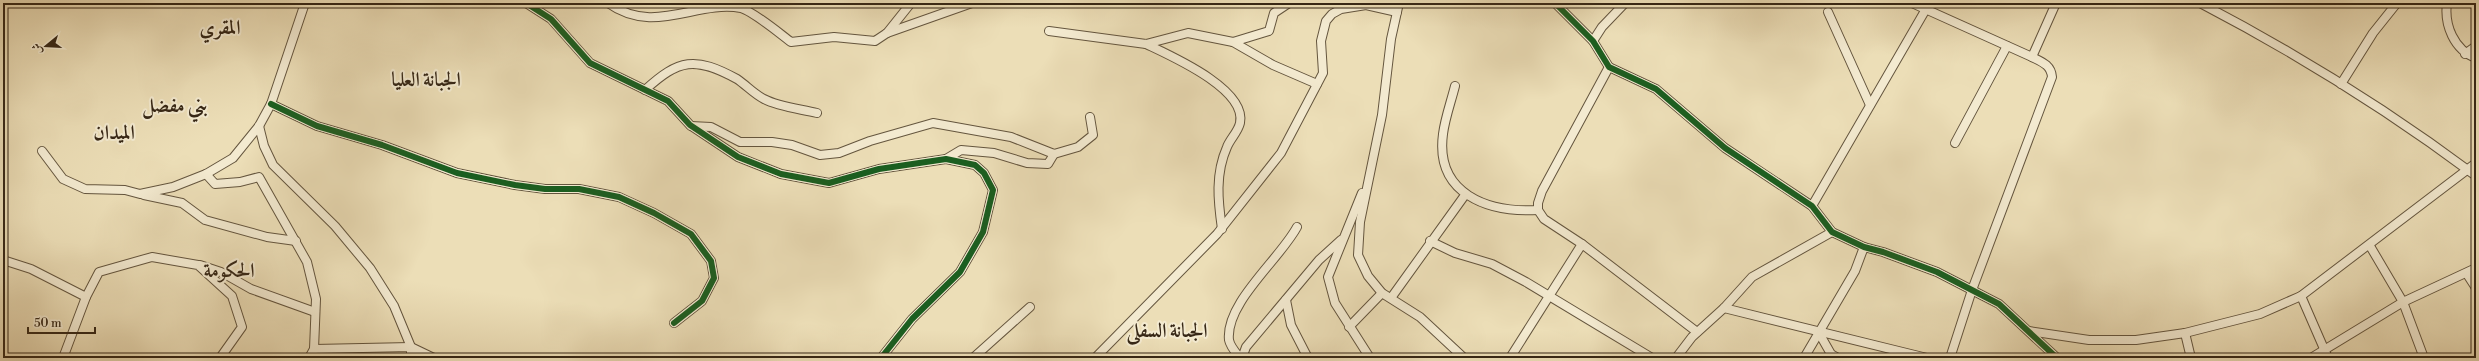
<svg xmlns="http://www.w3.org/2000/svg" width="2479" height="361" viewBox="0 0 2479 361" font-family="'Libre Bodoni',Amiri,serif">
<rect width="100%" height="100%" fill="#ecdeb7"/>
<filter id="stains"><feTurbulence type="fractalNoise" baseFrequency=".005" numOctaves="4"/><feColorMatrix values="0 0 0 0 .2 0 0 0 0 .09 0 0 0 0 .02 0 0 0 .5 -.17"/></filter>
<radialGradient id="worn" r=".72"><stop offset=".6" stop-color="#630" stop-opacity="0"/><stop offset="1" stop-color="#630" stop-opacity=".3"/></radialGradient>
<g fill="none" stroke-linecap="round" stroke-linejoin="round">
<defs>
<g id="street">
<path d="M526,3L551,19L590,63L668,101L690,125L738,157L781,174L829,183L879,169L946,159L975,165L984,173L993,190L983,232L960,272L912,319L881,358"/>
<path d="M608,3C654,36 696,0 741,8C754,12 779,33 791,42L834,37L875,41L887,33L911,3"/>
<path d="M1399,3L1391,39L1382,115L1360,222L1358,255L1368,276L1382,293L1420,317L1464,358"/>
<path d="M1555,3L1593,41L1609,67L1656,89L1725,148L1812,206L1832,232L1864,247L1883,252L1937,272L1999,304L2057,358"/>
<path d="M1912,3L2032,57C2042,62 2051,65 2052,77L1972,290L1950,358"/>
<path d="M2200,3C2296,53 2389,111 2476,176"/>
<path d="M2447,3C2444,25 2454,50 2476,58"/>
<path d="M1828,12L1870,105"/>
<path d="M1049,31L1146,44L1188,33L1233,42L1273,65L1317,84"/>
<path d="M887,33L972,3"/>
<path d="M1593,41L1602,27L1625,3"/>
<path d="M1233,42L1269,31L1274,13L1289,3"/>
<path d="M1146,44C1171,56 1247,89 1240,123C1238,132 1230,139 1227,147C1215,174 1218,201 1222,229"/>
<path d="M2465,54L2476,46"/>
<path d="M2032,57L2056,3"/>
<path d="M1609,67L1542,191L1538,203V210L1544,219L1582,244L1697,332"/>
<path d="M2341,84L2373,33L2397,3"/>
<path d="M1455,86C1451,102 1445,118 1443,134C1435,194 1488,213 1538,210"/>
<path d="M645,90C679,59 695,56 737,79C746,85 754,94 764,99C779,107 801,109 817,113"/>
<path d="M271,104L317,126L382,145L457,173L515,185L545,189H579L619,197L654,213L691,234L711,261L714,278L702,301L674,323"/>
<path d="M259,126L264,146L273,165L335,226L370,268L394,306L411,347V358"/>
<path d="M691,126L711,127L740,142H772L792,145L820,155L839,153L870,141L933,123L1011,137L1054,154L1078,147L1093,135L1090,117"/>
<path d="M1955,143L2007,46"/>
<path d="M42,151L63,179L85,189L125,190L140,194L173,187L206,174L233,158L259,126L271,104L305,3"/>
<path d="M946,159L961,150L994,153L1027,163L1048,164L1054,154"/>
<path d="M206,174L215,184L240,182L259,177L307,262L316,299L314,349L309,358"/>
<path d="M1362,193L1328,277L1335,303L1370,358"/>
<path d="M144,195L182,203L205,220L267,237L296,241"/>
<path d="M1812,206L1926,9V3"/>
<path d="M1430,241L1455,253L1492,264L1526,282L1652,358"/>
<path d="M2370,246L2403,302L2424,358"/>
<path d="M3,260L31,269L86,297"/>
<path d="M200,265L221,272L251,289L315,312"/>
<path d="M2467,274L2476,288"/>
<path d="M2301,296L2328,358"/>
<path d="M1391,298L1465,195"/>
<path d="M1286,300L1291,325L1308,358"/>
<path d="M1724,308L1927,358"/>
<path d="M1349,327L1382,293"/>
<path d="M2029,331L2089,340H2136L2185,333L2260,314L2301,296L2476,163"/>
<path d="M1819,333L1831,354L1838,358"/>
<path d="M2185,333L2191,358"/>
<path d="M314,349L411,347L434,358"/>
<path d="M63,358L86,297L99,272L152,257L198,265L232,296L242,327L220,358"/>
<path d="M973,358L1030,307"/>
<path d="M1095,358L1217,234L1281,153L1323,73L1321,41L1326,21L1332,14L1341,9L1366,5L1397,12"/>
<path d="M1240,358C1236,353 1230,346 1229,340C1225,303 1280,259 1297,227"/>
<path d="M1242,358L1246,347L1319,260L1341,240"/>
<path d="M1510,358L1582,244"/>
<path d="M1676,358L1692,337L1724,308L1752,277L1832,232"/>
<path d="M1804,358L1855,271L1864,247"/>
<path d="M2311,358L2403,302L2476,268"/>
</g>
</defs>
<use href="#street" stroke="#64553e" stroke-width="10"/>
<use href="#street" stroke="#f3ead0" stroke-width="8"/>
<defs>
<g id="cycleway">
<path d="M526,3L551,19L590,63L668,101L690,125L738,157L781,174L829,183L879,169L946,159L975,165L984,173L993,190L983,232L960,272L912,319L881,358"/>
<path d="M1555,3L1593,41L1609,67L1656,89L1725,148L1812,206L1832,232L1864,247L1883,252L1937,272L1999,304L2057,358"/>
<path d="M271,104L317,126L382,145L457,173L515,185L545,189H579L619,197L654,213L691,234L711,261L714,278L702,301L674,323"/>
</g>
</defs>
<use href="#cycleway" stroke="#f3ead0" stroke-width="8"/>
<use href="#cycleway" stroke="#1b5e20" stroke-width="6"/>
</g>
<g text-anchor="middle" dominant-baseline="central" stroke-width="4" stroke-linejoin="round" paint-order="stroke">
<g font-size="20" font-weight="bold" fill="#362716" stroke="#f3ead0">
<text x="220" y="28">المقري</text>
<text x="426" y="80">الجبانة العليا</text>
<text x="175" y="106">بني مفضل</text>
<text x="114" y="133">الميدان</text>
<text x="229" y="271">الحكومة</text>
<text x="1167" y="331">الجبانة السفلى</text>
</g>
</g>
<rect width="2479" height="361" fill="none" stroke="#ecdeb7" stroke-width="16"/>
<rect x="4" y="4" width="2471" height="353" fill="none" stroke="#362716" stroke-width="2"/>
<rect x="8" y="8" width="2463" height="345" fill="none" stroke="#362716"/>
<g transform="translate(46 46) rotate(252)" stroke="#f3ead0" stroke-width="3" paint-order="stroke">
<path d="M0-3L7 15L0 10L-7 15Z" fill="#362716"/>
<text y="-6" font-size="11" font-weight="bold" text-anchor="middle" fill="#362716">ش</text>
</g>
<path d="M28 327v6h67v-6" fill="none" stroke="#362716" stroke-width="2"/>
<text x="34" y="327" font-size="12" fill="#362716" stroke="#f3ead0" stroke-width="3" paint-order="stroke">50 m</text>
<rect width="100%" height="100%" filter="url(#stains)"/>
<rect width="100%" height="100%" fill="url(#worn)"/>
</svg>
